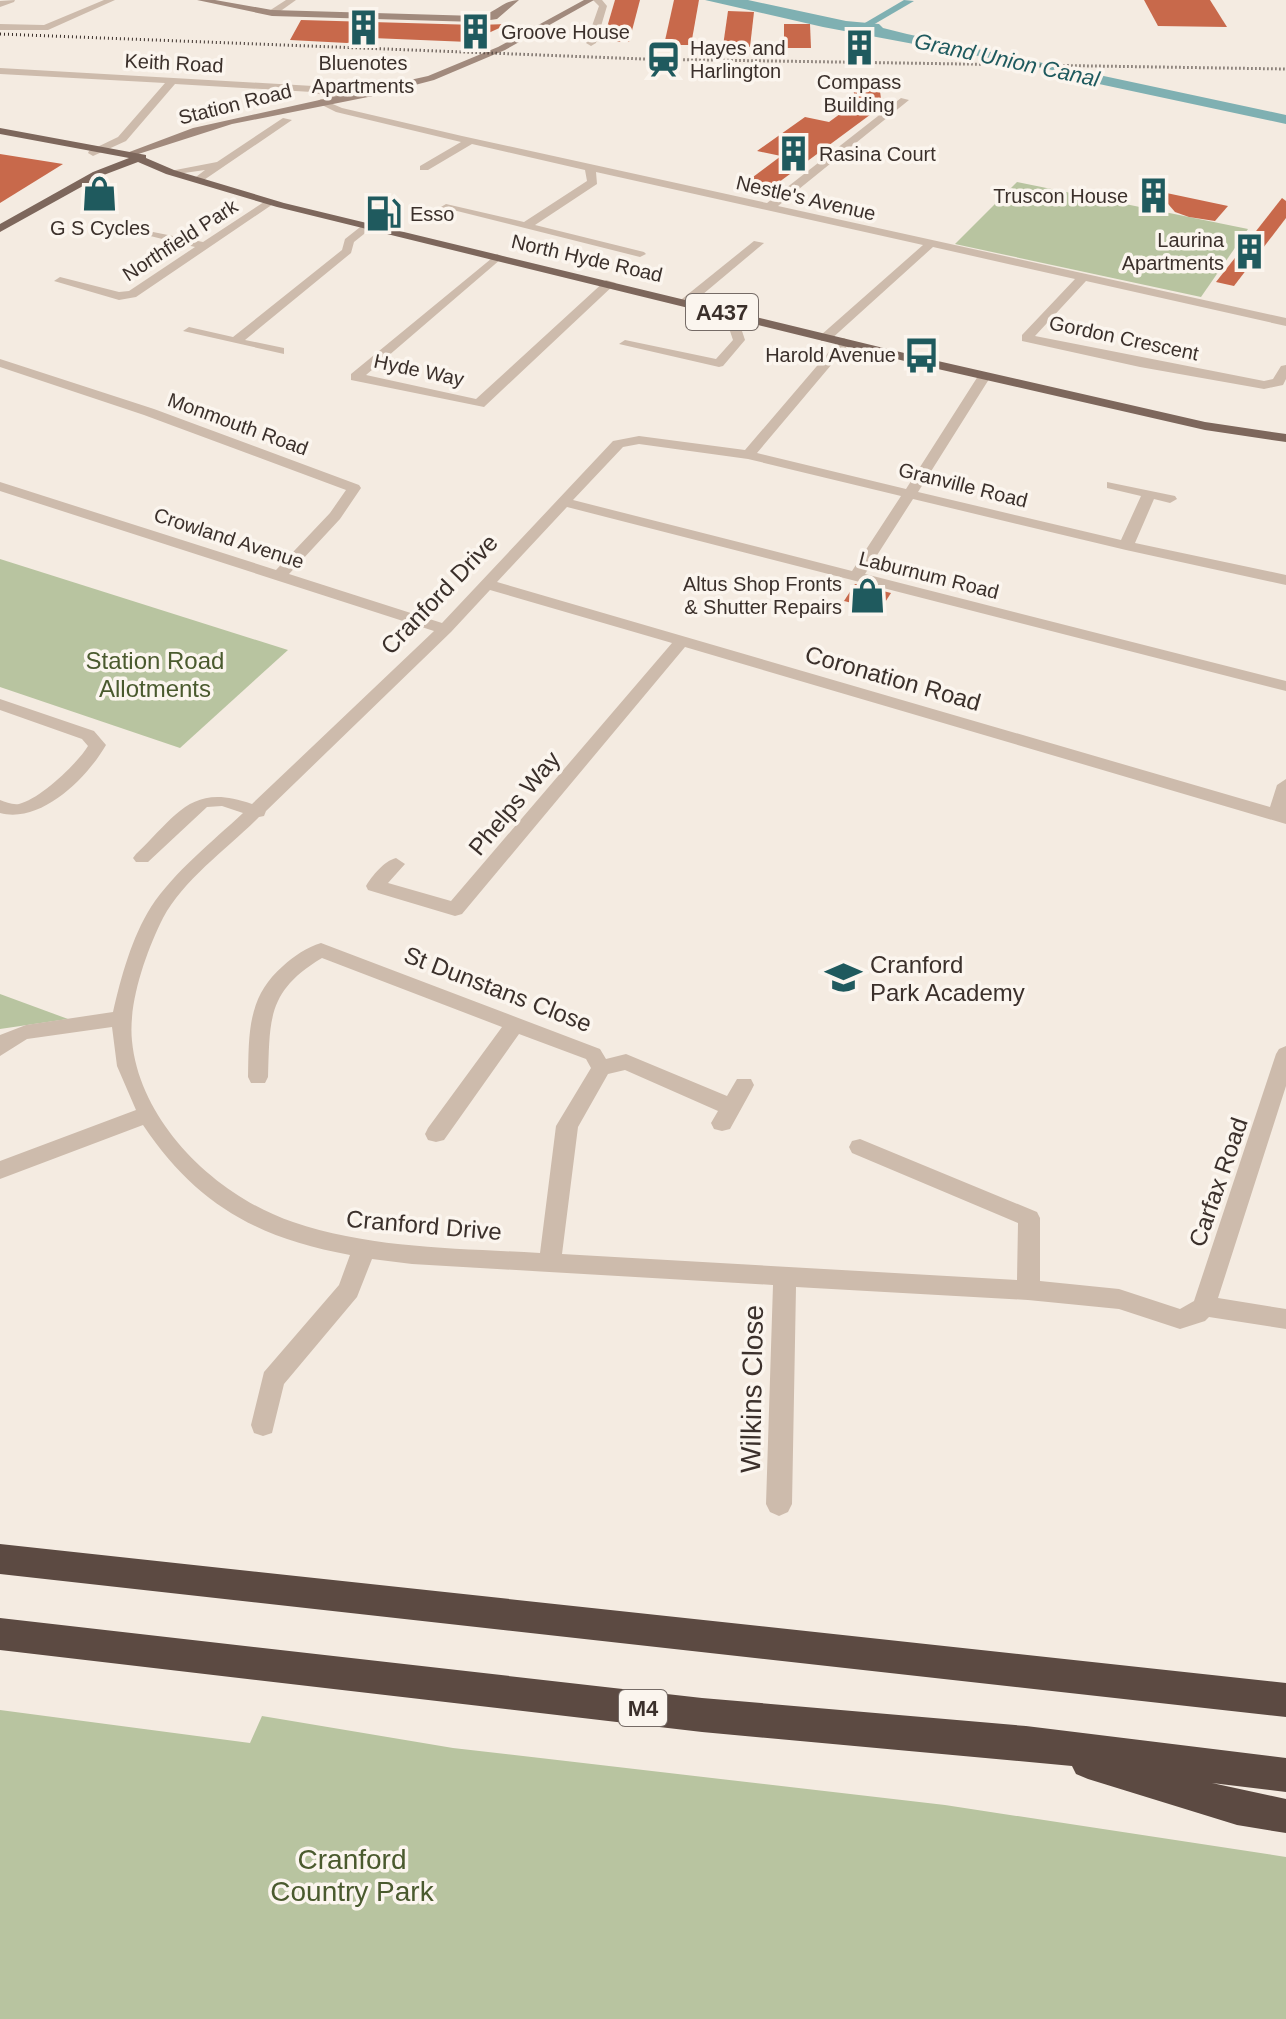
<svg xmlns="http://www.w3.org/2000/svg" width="1286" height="2019" viewBox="0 0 1286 2019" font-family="Helvetica,sans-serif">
<rect width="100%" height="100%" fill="#f4ebe1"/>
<g fill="#b8c4a0">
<path d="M1017,182L1248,229L1201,297L955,244Z"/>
<path d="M0,559L288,650L180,748L0,687Z"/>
<path d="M0,994L68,1019L0,1029Z"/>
<path d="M0,1710L250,1743L262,1716L453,1748L945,1805L1286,1857V2019H0Z"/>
</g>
<path fill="#7fb0b2" d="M705,0H748L846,21L879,24L883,28L907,34L1286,115V124L1099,84L1084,76L823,27Z"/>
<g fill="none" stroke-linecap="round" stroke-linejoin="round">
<path fill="#7fb0b2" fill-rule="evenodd" d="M904,0L914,1L866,29L858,27Z"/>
</g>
<g fill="#c8694b">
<path d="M615,0H640L629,42L603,41Z"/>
<path d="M674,0H699L691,45H664Z"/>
<path d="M1144,0H1210L1227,27L1158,26Z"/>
<path d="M728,11L754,12L750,47L723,46Z"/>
<path d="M301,20L477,25L508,24L469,42L372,38L347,43L290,40Z"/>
<path d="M784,24H810L811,48H784Z"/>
<path d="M853,84H879L882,106L767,191L741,186L781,156L757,151L805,117L829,122L855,103Z"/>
<path d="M0,154L63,164L0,203Z"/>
<path d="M1157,191L1228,206L1215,221L1189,217L1175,212Z"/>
<path d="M1282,198L1286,201V218L1234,286L1216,282Z"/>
<path d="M855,584L891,593L880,610L844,601Z"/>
</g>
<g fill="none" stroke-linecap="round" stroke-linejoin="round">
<g fill="#cdbbac" fill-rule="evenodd">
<path d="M15,0L14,2L0,7V1Z"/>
<path d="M104,0H115L48,30H0V24L44,25Z"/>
<path d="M286,0H296L275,15H269V11Z"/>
<path d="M593,0H602L607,6L596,43L591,46L586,43L599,6Z"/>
<path d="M0,68L313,86L348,98L343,101L312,92L175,84L126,141L93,156L88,153L89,151L118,137L165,83L0,74Z"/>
<path d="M901,98L909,100L778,206L1286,318V326L1086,281L1035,336L1264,381L1273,379L1281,366L1286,365V379L1283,385L1264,389L1140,367L1022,341V335L1075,279L933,247L829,341H821V335L923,245L596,172L597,184L535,225L644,252L646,254L640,257L441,207L446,204L524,222L587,181L585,170L472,144L428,170H420V166L461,142L336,112L316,102L321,99L342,108L462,136L767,203Z"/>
<path d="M283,118L292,120L201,182L192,180L205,170L170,175L165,172L217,162Z"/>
<path d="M267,200L276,202L136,297L119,300L54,281L60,277L119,292L129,291L195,247L138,233V229L203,242Z"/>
<path d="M364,224L374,226L354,242L351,253L245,340L284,348V354L183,331L189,327L233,337L342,250L345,239Z"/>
<path d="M754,241L764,243L690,305H682V299Z"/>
<path d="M497,254L503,257L501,259L366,375L476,399L606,280L616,283L484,407L351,380V374Z"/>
<path d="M736,315L746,318L741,328L745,340L723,366L719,367L619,344L625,340L716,359L733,340L729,328Z"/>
<path d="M844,338L850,342L848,345L757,453L906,489L980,373H990L991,376L918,492L1121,540L1141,496L1107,488V482L1175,496L1177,499L1170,503L1154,499L1135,543L1286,575V585L1126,550L913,499L865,574L1286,681V691L567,507L497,582L1270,807L1277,785L1286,779V824L685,647L462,914L455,916L368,890L366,886C372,876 384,861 396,858L405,864L388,883L451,901L672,643L490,590L451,632L266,811L264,816L259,817C228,848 184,879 163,918C146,952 128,1003 132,1041C140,1124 218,1197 293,1222C372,1249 458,1248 540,1253L556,1126L591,1068L586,1059L519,1034L444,1140L436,1142L428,1140L425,1134L428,1128L502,1027L322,958C267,991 270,1019 268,1077L265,1083H251L248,1077C249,1034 247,997 283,966C294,956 307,947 321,943L600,1049L606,1059L626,1054L727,1096L737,1079H751L754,1085L751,1091L730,1129L722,1131L714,1129L711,1123L718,1111L625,1070L608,1074L578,1127L562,1254L1017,1280L1018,1223L852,1153L849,1147L852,1141L860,1139L1037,1212L1040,1218V1281L1119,1289L1180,1309L1194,1301L1276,1054L1279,1049L1286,1046V1086L1218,1298L1286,1309V1329L1209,1317L1205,1321L1180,1329L1119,1309L1028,1300L796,1287L792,1504L788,1512L779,1516L770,1512L766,1504L773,1285L412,1264L372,1259L357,1297L284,1384L272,1433L263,1436L254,1433L251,1425L264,1372L339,1285L350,1255C257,1238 196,1204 143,1125L0,1179V1161L136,1110L117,1066L112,1027L27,1039L0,1056V1035L26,1025L113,1012C121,977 132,937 151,907C175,871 212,842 243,813L222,806L207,807L148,862H136L133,858L136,854C177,815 191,782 252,804L434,631L0,491V482L276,570L330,513L346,490L144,415L0,367V359L154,409L359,485L361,488L340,519L289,574L442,623L613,441L639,436L745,450L840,339ZM639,444L748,459L901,496L852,571L573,500L623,447Z"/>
<path d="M0,699L94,731L106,745C87,778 41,824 0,813V800C6,802 12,805 19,804C40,799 77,764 88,746L82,739L0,710Z"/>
</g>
<g fill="#a18a7d" fill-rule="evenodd">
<path d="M197,0H215L272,10L477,16C496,14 503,0 519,0L497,19L477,22L272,16Z"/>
<path d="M584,0H594L505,50L434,80L373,96L232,124L129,157L124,154L193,128L428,76L498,47Z"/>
</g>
<path fill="#7d675c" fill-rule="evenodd" d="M0,128L146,155V158L174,170L284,203L929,359L1205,422L1286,434V442L1205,430L929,367L277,207L166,174L138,162L101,176L0,232V224L93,172L129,158L0,134Z"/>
<g fill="#5c4a42" fill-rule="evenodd">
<path d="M0,1544L1286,1683V1717L0,1574Z"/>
<path d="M0,1618L702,1698L1026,1726L1286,1758V1792L1212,1783L1286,1799V1833L1237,1825L1088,1779L1076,1774L1072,1766L702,1732L0,1650Z"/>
</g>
<path stroke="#3b302b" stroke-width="3" stroke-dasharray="1 3" stroke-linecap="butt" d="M0,34L643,59L1286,69"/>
</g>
<defs>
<symbol id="building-bare" viewBox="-9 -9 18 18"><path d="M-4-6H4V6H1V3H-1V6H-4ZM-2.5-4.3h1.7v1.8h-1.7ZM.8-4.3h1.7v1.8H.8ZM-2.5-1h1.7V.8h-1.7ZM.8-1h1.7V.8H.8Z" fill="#1f5a5e" stroke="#fbf5ee" stroke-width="2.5" paint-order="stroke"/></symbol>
<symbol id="station-bare" viewBox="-9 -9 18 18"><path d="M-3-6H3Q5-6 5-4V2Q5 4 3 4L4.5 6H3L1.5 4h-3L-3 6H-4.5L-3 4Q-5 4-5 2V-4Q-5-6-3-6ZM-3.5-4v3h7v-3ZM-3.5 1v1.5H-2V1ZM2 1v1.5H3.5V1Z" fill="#1f5a5e" stroke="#fbf5ee" stroke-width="2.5" paint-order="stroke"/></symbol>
<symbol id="shop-bare" viewBox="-9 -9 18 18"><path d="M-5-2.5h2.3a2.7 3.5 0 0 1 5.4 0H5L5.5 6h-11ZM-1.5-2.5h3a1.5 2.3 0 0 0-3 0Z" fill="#1f5a5e" stroke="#fbf5ee" stroke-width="2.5" paint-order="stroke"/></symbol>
<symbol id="fuel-bare" viewBox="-9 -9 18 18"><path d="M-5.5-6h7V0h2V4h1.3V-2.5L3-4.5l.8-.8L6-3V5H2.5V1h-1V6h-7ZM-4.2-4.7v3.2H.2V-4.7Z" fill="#1f5a5e" stroke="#fbf5ee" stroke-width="2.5" paint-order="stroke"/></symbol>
<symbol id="bus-bare" viewBox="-9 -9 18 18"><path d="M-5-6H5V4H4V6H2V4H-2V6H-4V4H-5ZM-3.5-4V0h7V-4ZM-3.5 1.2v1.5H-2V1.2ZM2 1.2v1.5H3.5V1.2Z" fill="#1f5a5e" stroke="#fbf5ee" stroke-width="2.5" paint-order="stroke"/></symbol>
<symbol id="school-bare" viewBox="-9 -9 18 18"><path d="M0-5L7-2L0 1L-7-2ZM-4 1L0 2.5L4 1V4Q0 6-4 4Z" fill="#1f5a5e" stroke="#fbf5ee" stroke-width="2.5" paint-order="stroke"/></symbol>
</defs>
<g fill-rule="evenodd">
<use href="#building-bare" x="338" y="2" width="51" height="51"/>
<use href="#building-bare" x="450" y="6" width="51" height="51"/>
<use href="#building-bare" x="834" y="22" width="51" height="51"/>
<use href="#station-bare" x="638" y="34" width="51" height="51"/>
<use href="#building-bare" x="768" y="128" width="51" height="51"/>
<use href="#shop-bare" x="74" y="168" width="51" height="51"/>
<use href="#building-bare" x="1128" y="170" width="51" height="51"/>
<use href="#fuel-bare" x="358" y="188" width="51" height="51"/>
<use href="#building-bare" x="1224" y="226" width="51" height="51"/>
<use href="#bus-bare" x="896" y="330" width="51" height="51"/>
<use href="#shop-bare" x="842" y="570" width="51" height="51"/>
<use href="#school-bare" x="818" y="952" width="51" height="51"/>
</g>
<g text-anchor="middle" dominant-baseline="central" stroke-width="7" stroke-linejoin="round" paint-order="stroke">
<g font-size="20" fill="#3b302b" stroke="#fbf5ee" text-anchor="start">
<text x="501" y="32">Groove House</text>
<text x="690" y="48">Hayes and<tspan x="690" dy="23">Harlington</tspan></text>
<text x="363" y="63" text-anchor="middle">Bluenotes<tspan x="363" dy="23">Apartments</tspan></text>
<text x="859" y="82" text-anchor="middle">Compass<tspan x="859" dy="23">Building</tspan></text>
<text x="819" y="154">Rasina Court</text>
<text x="1128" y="196" text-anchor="end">Truscon House</text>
<text x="410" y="214">Esso</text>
<text x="100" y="228" text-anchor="middle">G S Cycles</text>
<text x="1224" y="240" text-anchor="end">Laurina<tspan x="1224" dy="23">Apartments</tspan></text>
<text x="896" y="355" text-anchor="end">Harold Avenue</text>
<text x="842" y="584" text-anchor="end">Altus Shop Fronts<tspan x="842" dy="23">&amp; Shutter Repairs</tspan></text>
</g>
<g font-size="20" fill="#3b302b" stroke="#fbf5ee">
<text transform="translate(174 63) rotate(3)">Keith Road</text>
<text transform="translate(235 104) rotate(-14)">Station Road</text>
<text transform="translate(806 198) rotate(13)">Nestle's Avenue</text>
<text transform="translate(180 240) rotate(-33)">Northfield Park</text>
<text transform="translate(587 258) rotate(13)">North Hyde Road</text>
<text transform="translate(1124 338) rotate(12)">Gordon Crescent</text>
<text transform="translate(419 370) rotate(12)">Hyde Way</text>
<text transform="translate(238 424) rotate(20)">Monmouth Road</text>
<text transform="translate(963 485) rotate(14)">Granville Road</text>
<text transform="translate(229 538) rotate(18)">Crowland Avenue</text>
<text transform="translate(929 575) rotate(14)">Laburnum Road</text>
</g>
<g font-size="22" font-style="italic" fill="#1f5a5e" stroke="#fbf5ee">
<text transform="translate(1007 60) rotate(12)">Grand Union Canal</text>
</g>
<g fill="#fbf5ee" stroke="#756b66" stroke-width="2">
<rect x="686" y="294" width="72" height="36" rx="6"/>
<rect x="619" y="1690" width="48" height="36" rx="6"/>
</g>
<g font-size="22" font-weight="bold" fill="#3b302b">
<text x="722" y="312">A437</text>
<text x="643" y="1708">M4</text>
</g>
<g font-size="24" fill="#3b302b" stroke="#fbf5ee">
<text transform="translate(439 594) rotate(-46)">Cranford Drive</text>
<text transform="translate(893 678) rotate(16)">Coronation Road</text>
<text transform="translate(514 803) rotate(-50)">Phelps Way</text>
<text transform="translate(498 989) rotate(21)">St Dunstans Close</text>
<text transform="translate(1218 1182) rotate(-71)">Carfax Road</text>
<text transform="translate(424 1225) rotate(5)">Cranford Drive</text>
</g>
<g font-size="24" fill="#4a5a2e" stroke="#fbf5ee">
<text x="155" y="660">Station Road<tspan x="155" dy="28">Allotments</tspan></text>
</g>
<g font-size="24" fill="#3b302b" stroke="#fbf5ee" text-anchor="start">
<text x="870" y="964">Cranford<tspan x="870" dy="28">Park Academy</tspan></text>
</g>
<g font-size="28" fill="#3b302b" stroke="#fbf5ee">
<text transform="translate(752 1389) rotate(-89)">Wilkins Close</text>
</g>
<g font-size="28" fill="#4a5a2e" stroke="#fbf5ee">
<text x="352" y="1859">Cranford<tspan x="352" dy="32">Country Park</tspan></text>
</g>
</g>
</svg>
